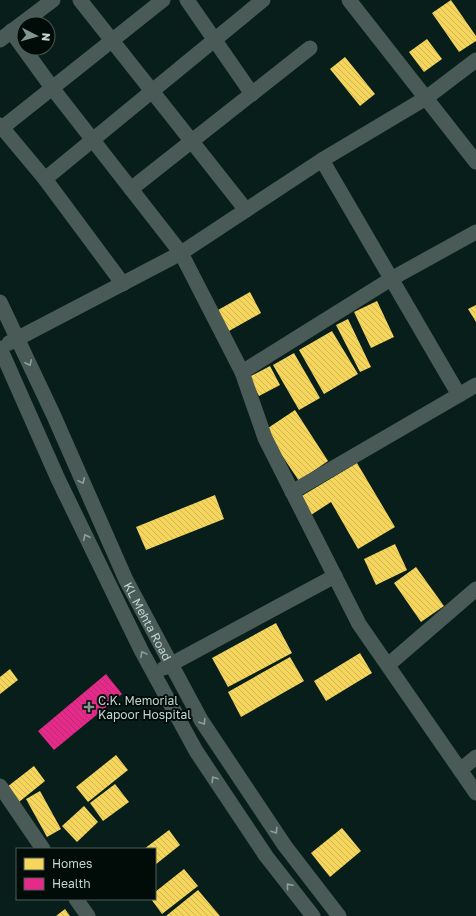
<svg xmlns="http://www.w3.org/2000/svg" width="476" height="916" viewBox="0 0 476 916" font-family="'Golos Text',sans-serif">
<defs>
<pattern id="homes-back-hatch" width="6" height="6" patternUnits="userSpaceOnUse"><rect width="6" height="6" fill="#f6d55c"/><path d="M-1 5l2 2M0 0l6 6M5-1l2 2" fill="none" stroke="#d0b756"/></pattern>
<pattern id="health-back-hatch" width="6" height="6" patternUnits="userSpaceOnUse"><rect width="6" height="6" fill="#e7298a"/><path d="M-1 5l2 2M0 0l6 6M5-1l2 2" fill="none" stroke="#b33074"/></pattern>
</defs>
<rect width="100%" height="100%" fill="#081e1a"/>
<g fill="url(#homes-back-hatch)">
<path d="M451,0L476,36V41L459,52L432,13Z"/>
<path d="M427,39L442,59L424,72L409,52Z"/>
<path d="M345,57L375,94L360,106L330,69Z"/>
<path d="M250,292L261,313L229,331L218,310Z"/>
<path d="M377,301L394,337L371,348L354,312Z"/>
<path d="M476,305V322L468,309Z"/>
<path d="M348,319L371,367L360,372L336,325Z"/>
<path d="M332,331L358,374L324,394L299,350Z"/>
<path d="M294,353L320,398L299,410L273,365Z"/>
<path d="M270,366L280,385L259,396L249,377Z"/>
<path d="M295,410L328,461L299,481L265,430Z"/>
<path d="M357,463L395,527L358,549L331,502L311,515L300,497Z"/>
<path d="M215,495L224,519L146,550L136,527Z"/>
<path d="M395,544L407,570L376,585L364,559Z"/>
<path d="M416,567L444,606L421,622L394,583Z"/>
<path d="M276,623L292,653L228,687L212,658Z"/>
<path d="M360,653L372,673L326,701L314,681Z"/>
<path d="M290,657L304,681L241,717L228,692Z"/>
<path d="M10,669L18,680L0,694V677Z"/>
<path d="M116,755L128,770L88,802L76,787Z"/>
<path d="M34,766L45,781L19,802L7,787Z"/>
<path d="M115,784L129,802L103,821L90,803Z"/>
<path d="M40,791L61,829L47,837L26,799Z"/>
<path d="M84,806L98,822L77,842L62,826Z"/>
<path d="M342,828L361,851L330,877L311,853Z"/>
<path d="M169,830L180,845L155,865V849H144Z"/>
<path d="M184,869L198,886L162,914L151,899H155V892Z"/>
<path d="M198,890L220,916H166Z"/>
<path d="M65,909L70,916H56Z"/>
</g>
<path fill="url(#health-back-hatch)" d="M106,674L122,694L54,750L38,731Z"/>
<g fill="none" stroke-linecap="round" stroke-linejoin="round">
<g stroke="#4a5a56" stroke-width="15">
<path d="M80,0L246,210"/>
<path d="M187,0L252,94"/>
<path d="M349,0L476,162"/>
<path d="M11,31L53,89L181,253L242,372L265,438L359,624L476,793"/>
<path d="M0,40L53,0"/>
<path d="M0,125L45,179L123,284"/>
<path d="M2,128L163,0"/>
<path d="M322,160L459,395"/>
<path d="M45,179L263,0"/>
<path d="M131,189L310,48"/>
<path id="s1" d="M0,302L53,414L126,580L201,720L285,846L339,916"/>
<path d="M9,343L181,253L322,160L426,98L476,60"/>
<path d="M0,348L58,479L141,650L196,751L266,856L313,916"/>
<path d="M242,372L391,279L476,232"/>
<path d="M292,492L476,385"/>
<path d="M388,665L476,589"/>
<path d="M164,668L335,576"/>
<path d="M460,770L476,757"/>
<path d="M0,786L43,849"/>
<path d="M76,899L88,916"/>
</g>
</g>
<defs><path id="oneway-chevron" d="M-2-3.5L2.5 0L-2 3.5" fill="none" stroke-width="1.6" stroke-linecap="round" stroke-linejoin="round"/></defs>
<g stroke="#8c9f9a">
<use href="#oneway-chevron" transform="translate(29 363) rotate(65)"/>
<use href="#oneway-chevron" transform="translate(82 481) rotate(66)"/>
<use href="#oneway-chevron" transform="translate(86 537) rotate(-116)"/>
<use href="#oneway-chevron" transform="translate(143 654) rotate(-118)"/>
<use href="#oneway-chevron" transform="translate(203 722) rotate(58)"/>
<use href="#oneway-chevron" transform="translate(214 779) rotate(-124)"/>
<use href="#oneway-chevron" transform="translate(275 831) rotate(57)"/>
<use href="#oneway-chevron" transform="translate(289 886) rotate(-129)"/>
</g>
<path fill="#819691" stroke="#010c09" stroke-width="1.5" d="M87 701h4v4h4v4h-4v4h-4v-4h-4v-4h4z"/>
<g text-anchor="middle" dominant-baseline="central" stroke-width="4" stroke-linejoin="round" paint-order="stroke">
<g font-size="12" fill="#c2d7d1" stroke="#010c09">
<text stroke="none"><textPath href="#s1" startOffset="352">KL Mehta Road</textPath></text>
</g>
<g font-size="12" fill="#c2d7d1" stroke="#010c09" text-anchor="start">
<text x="98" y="700">C.K. Memorial<tspan x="98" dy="14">Kapoor Hospital</tspan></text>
</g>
</g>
<rect x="16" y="848" width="140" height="52" fill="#010c09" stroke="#4e5d59"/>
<rect x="24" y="858" width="20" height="12" fill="#f6d55c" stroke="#4e5d59"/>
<text x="52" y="868" font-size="12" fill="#c2d7d1">Homes</text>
<rect x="24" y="878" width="20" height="12" fill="#e7298a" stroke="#4e5d59"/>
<text x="52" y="888" font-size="12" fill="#c2d7d1">Health</text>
<g transform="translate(36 36) rotate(96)"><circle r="19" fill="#010c09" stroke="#4e5d59"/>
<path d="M0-3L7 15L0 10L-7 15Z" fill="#819691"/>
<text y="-6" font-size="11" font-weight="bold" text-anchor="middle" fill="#c2d7d1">N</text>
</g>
</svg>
